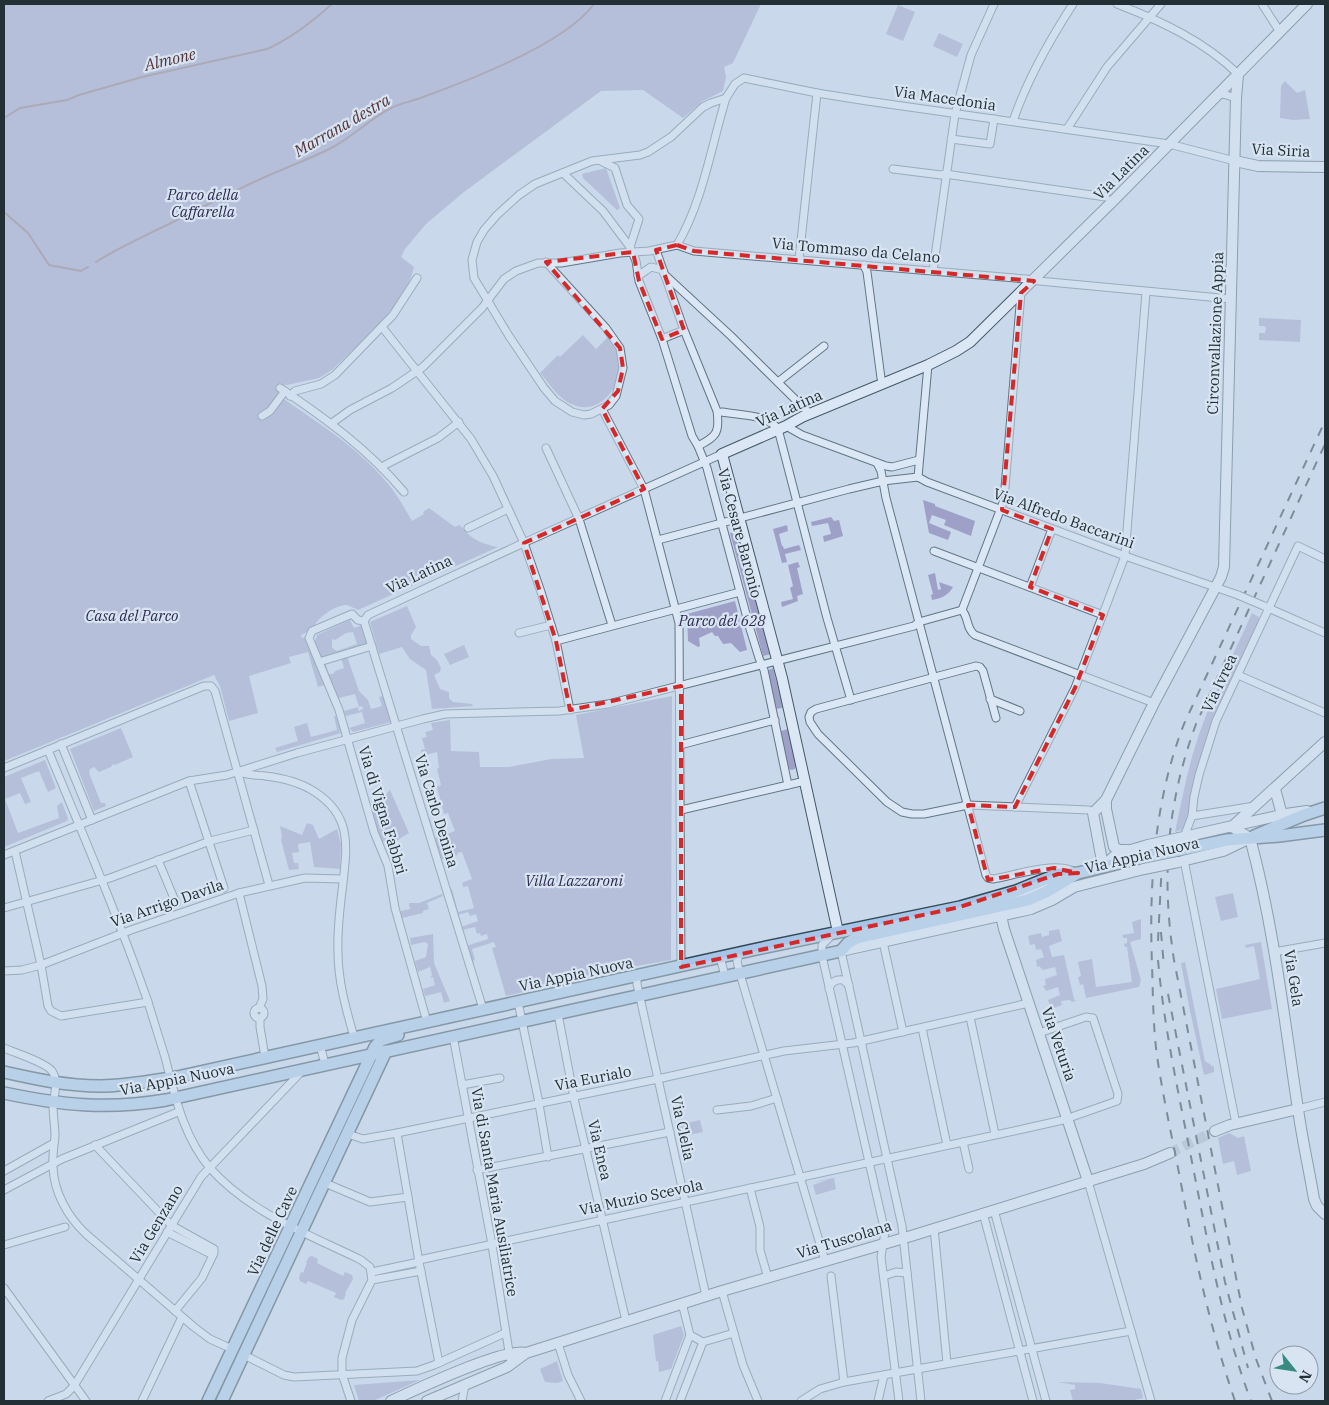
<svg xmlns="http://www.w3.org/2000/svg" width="1329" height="1405" viewBox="0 0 1329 1405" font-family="'IBM Plex Serif',serif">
<rect width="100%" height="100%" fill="#c9d8ea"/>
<g fill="#9ea0c7" fill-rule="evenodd">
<path d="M4,4H761L733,63L724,67L726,77L723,91L703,101L683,118L643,90L601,91L464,192L426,224L405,249L401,257L414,267C406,305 358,344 332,370L319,378L287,385H282L278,390L281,393L282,398C320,424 360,449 389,485C398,496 405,509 412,521L424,514L423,512L429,508L455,527L459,525C463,527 464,531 468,534C476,541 486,545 498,547L358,610C354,608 350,606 347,605C336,604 315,619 313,629L301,635L302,638L305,637L324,685L318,687L308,652L289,657L291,663L249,676L258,713L229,721L220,686L214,675L4,761Z"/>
<path d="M898,5L915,12L903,41L886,34Z"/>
<path d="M939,33L963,44L957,57L933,46Z"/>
<path d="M1285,81L1297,93L1305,90L1310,119L1293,120L1280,118L1281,86Z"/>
<path d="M606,168L620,208L617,210L583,178L582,174Z"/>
<path d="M1259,318L1301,320L1300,342L1259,340V333H1265L1266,328L1264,326H1259Z"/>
<path d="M583,335L596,349L608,337C611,341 616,345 618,350C629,376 604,417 574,405C559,400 550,384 540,373L558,355L560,357Z"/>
<path d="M923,500L935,504V506L975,521L971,536L944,525L946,520L932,515L929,523L951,532L948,540L929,533Z"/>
<path d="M831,517L834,521L839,520L843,536L824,542L823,536L831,534L828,523L812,526L811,522Z"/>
<path d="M787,525L788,531L779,534L782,546H783L784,549L799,545L801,550L785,554L787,562L782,563L773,529Z"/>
<path d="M739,531L771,654L763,656L730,533Z"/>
<path d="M798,562L800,567L797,568L803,594L797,596L798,601L782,607L781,602L793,599L790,588L793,586L788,565Z"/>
<path d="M935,573L938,590L941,589L939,582L953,587C948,596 941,598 932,600L931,595L933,594L928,575Z"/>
<path d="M735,601L747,650L740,652L731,643L723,644L718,636H715L712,632L699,638L700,646L698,647L688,641L687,614Z"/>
<path d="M407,606L416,627L411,635V639L421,646H429L431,655L437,660L441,668L440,672L434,675L440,689L449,692V698L453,702L472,704L473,706L432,709L426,670L410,659L402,647L379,654L370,622Z"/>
<path d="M1252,613L1259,617V623L1199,768L1184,829L1175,832C1181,804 1186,777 1194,750C1208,703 1232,658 1252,613Z"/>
<path d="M350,620L354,628L362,625L369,644L321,658L315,642L317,635ZM353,632L357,644L337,651L332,648V639L335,640L346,633Z"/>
<path d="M464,645L469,657L450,665L444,654Z"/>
<path d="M347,656L359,691L368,700L371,709L382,706L379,697L383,696L391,722L353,732L349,728L365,723L362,712L346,716L344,711L358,707L359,711L363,709L362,706L359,707L355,694L335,699L322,663L325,662L329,674H333L335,671L344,668L341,657Z"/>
<path d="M773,668L783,706L782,708L776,709L767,671Z"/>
<path d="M672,696L671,960L631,967L506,996L492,948L496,947L494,942L472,949L475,960L471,962L466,946L488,939L487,934L481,936L480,933L477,934L475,927L462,930L461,927L478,921L476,914L470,916L468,912L458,915L450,890L452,889L458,912L474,908L468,886L463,887L462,883L472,879L462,852L457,853L458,855L440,860L427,819H430L435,838L455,831L448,813L444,814L437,787L441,785L437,769L439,768L437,752L422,756L421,750L425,749L422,738L427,737L425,732L433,730L431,723L450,720L451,751L479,752L480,767H509L551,759L584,758L576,715Z"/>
<path d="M334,716H336L341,733L277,752L275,748L298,741L294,727L307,723L311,737L337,730Z"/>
<path d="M121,728L133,757L115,765L113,764L111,767L99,772L94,767L90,769L89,773L101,803H105L106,806L94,811L70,749Z"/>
<path d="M788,729L796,766L795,769L791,770L788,768L781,733V731Z"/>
<path d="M45,760L56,788L48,792L39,771L21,778L31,802L25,804L20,793L5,799L18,833L59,818L57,806L62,802L68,819L67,821L4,847V777Z"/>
<path d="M390,790L409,833L396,841L387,843L385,841L382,842L371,810L373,807L382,811L386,798L384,797Z"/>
<path d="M307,823L313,825L319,839L337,829L341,844L340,869L314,867L310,842L298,844L299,852L292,853L294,863H298L299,869L289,870L281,840L282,836L280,826L302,835Z"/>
<path d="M1233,893L1238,917L1221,921L1215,897Z"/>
<path d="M442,894L443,896L427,903L429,909L423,911V913L402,918L401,911L410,909L409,903H419Z"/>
<path d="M1141,919V939L1130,942L1141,980L1139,987L1086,998L1083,984L1080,985L1078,977L1081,976L1078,962L1092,959L1096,987L1132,982L1127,947H1125L1124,944L1127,943V938H1123L1122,935L1134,933L1132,922Z"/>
<path d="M1059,929L1062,941L1049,946L1052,957L1064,955L1074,999L1076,1001L1072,1002L1070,1000L1061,1001L1062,1005L1051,1009L1048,1000L1060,995L1058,987L1046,991L1043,986L1046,985L1045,979L1057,975L1055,967L1043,970L1039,966L1037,967L1036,960L1044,957L1041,949L1036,950L1035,944L1030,945L1028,936L1041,933L1042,937L1049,935V931Z"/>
<path d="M433,934L434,963L450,1001L444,1003L441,992L425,996L423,989L435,985L433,977L430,978L432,975L430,967L418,972L415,961L426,957L428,944L425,942L411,945L410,938Z"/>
<path d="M1261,942L1272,1009L1222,1019L1216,989L1260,979L1254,946L1246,948L1245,945Z"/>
<path d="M1185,962L1205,1061L1214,1067V1072L1204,1075L1189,1006L1181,963Z"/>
<path d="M700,1120L703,1132L680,1137L678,1125Z"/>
<path d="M1229,1133L1238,1138L1244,1136L1251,1171L1237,1175L1234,1161L1223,1164L1218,1138Z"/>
<path d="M852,1174L834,1178L836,1189L816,1195L813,1185L827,1180L810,1183Z"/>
<path d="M312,1256L318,1259L317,1263L343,1276L345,1272L352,1275L353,1279L345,1293L346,1294L344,1299L341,1300L334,1297L336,1293L308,1281L306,1284L300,1281L299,1278L301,1272L303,1273L307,1263L306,1262L309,1257Z"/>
<path d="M681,1326L684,1335L671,1369L659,1372L658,1361H656L653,1335Z"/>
<path d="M557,1361L563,1381L557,1383L545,1382L540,1369Z"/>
<path d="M420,1380L373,1401H359L354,1385Z"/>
<path d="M1058,1382L1100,1383L1141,1389L1143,1398L1130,1401H1073L1070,1390L1075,1389V1385Z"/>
</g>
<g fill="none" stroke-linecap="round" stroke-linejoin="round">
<g stroke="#8c717c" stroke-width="2">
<path d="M4,118L20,108L67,100L79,95L142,77L267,49C292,38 312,22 332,4"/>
<path d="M4,212L28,233L49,265L81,271L88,267"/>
<path d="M96,262C121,246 147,235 173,222C204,206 234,191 265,177C287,167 310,159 331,148C353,137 369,119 391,108C401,103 413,101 423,97C470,80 566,43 594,4"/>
</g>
<path stroke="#a8b6c6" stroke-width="10" stroke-dasharray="10 5" stroke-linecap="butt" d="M1170,1153L1215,1131"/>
<defs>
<g id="street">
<path d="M1117,4C1161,21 1204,41 1238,74"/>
<path d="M1262,4L1280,32"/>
<path d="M1217,96L1223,94L1236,98"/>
<path d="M1013,121C1027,80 1049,41 1073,4"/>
<path d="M1067,129L1107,67L1161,4"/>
<path d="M951,139L990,144L994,119"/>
<path d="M601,161L615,168L627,205L639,219L630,247"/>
<path d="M893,169L941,175L945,174L1106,197"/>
<path d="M563,173L603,211L630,247L636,261L639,281L662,339"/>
<path d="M677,245C703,201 711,147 726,98L735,84L744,78L817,93L867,101L1169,144L1235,161"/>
<path d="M656,250L684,330L717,411C720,433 716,437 698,446L692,436L662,339L684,330"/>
<path d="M799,259L817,93"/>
<path d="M546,262L606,328L620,348L623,368L616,396L609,405L591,414L584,415L572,412L555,401L544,388L509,336L474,278L472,260L477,242L484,230L497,215L519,195L535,184L592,161L640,155L648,152L671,137L703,107L711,103L726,98"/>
<path d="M864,265L867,272L881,378"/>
<path d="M933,271L955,114L971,55L994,4"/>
<path d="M664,274L731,336L810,414"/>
<path d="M638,276L651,267L663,270"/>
<path d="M382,327L471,439L493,476L524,543L541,592L556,641L570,710"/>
<path d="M778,382L824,346"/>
<path d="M280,388C325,418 369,450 404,492"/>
<path d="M290,396L295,391L321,384L335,375L393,315L417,278"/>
<path d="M602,409L644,489L679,623L681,967"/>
<path d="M722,412C738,415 767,414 778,429L827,618L851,700"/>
<path d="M262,416L270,411L285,391"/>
<path d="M332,423L350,410L392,388L423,367L482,308L504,279L516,271L538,263H561L620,253L649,251L677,245L694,251L1026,279L1039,281L1231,299"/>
<path d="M786,426L802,435L886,466L892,467L919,460"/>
<path d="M698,446L707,468L750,629L759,658L764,670L788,785"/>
<path d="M546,448L579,519L611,622"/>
<path d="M877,463L881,471L886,498L986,875L988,878L993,879C1016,875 1049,863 1071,870"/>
<path d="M385,465L438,438L459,422"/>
<path d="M918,477L927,482L1125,556L1238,595"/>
<path d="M918,477L928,365"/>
<path d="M468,528L508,509"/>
<path d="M658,540L849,489L883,481L918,477"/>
<path d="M934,551L1103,615"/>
<path d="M1030,587L1052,529"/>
<path d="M1266,607L1325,633"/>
<path d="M962,610L1004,500L1021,293"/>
<path d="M962,610C969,618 966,629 975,635L1154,703"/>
<path d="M364,621L358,620L352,614L312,631L309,638L339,710L374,832L388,866L395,908L427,1022"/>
<path d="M364,621L483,1009"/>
<path d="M364,621L368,615L530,540L722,454"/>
<path d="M519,633L551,625"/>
<path d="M556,641L740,592"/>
<path d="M319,662L372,646"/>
<path d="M1238,675L1325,713"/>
<path d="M990,699L1020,711"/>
<path d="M996,718L983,671L980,667L976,666L816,709L811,712L809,717L810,722L818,734L887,802L902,812L912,814H924L968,805L1089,810L1093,813"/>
<path d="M61,744L92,820"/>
<path d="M680,745L775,720"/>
<path d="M48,750C82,832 117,914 147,999C153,1018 159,1038 165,1057C175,1096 183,1136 210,1168C250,1213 308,1234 361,1260L370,1267L372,1280L352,1320L342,1358V1374L351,1401"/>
<path d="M4,768L204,686H211L215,691L269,885"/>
<path d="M239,772C247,775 256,775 265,776C282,778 300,782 315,792C352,816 347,846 343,883C340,906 337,929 338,952C338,981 346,1009 354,1037"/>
<path d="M189,781L224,888"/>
<path d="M1015,807L1075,688L1125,556L1146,292"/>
<path d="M681,810L805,781"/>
<path d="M1192,816L1255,806"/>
<path d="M1184,837L1192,816L1194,797L1199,775L1216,721L1298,546L1325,559"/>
<path d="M15,851L41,965L48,1006L51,1011L61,1016L148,1002"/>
<path d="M4,855L189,781L227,775L297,753L423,719L445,714L559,711L608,704L914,626L919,622L962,610"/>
<path d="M158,860L176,903"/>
<path d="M1184,860L1236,1124"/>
<path d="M239,893L262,986L263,999L259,1008"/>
<path d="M4,908L110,878L210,841L254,830"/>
<path d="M831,936L822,945V956L885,1232L881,1257L899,1401"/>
<path d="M883,942L903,1032"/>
<path d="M841,951L902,1226L921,1401"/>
<path d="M1274,952L1325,943"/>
<path d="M740,953L737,961L740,974L825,1261"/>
<path d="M717,958L721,961L724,972L721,978"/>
<path d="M4,971L22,970L41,965L131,930L239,893L305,878L343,879"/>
<path d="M637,976V984L706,1296"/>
<path d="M829,989C831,982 836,979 843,980L849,985"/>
<path d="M518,1002L538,1098L548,1157"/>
<circle cx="259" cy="1013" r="5"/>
<path d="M558,1014L575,1103L626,1321"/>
<path d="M970,1017L995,1134"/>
<path d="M260,1018V1027L265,1057"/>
<path d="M922,1028L947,1145"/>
<path d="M453,1036L491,1239L510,1358"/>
<path d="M320,1045L325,1064"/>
<path d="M4,1048C15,1053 45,1062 52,1071C59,1081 54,1095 53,1105C53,1116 55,1126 55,1136C54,1146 52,1157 53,1167C54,1193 68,1217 86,1234L194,1327L210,1339L232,1349"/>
<path d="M462,1085L500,1078"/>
<path d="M1298,1109L1325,1102"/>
<path d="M717,1110L751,1106L777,1098"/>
<path d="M397,1133L419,1262L439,1363"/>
<path d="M348,1134L363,1139L397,1133L653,1080L784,1051L853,1043L1029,1003"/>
<path d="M963,1142L969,1169"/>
<path d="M95,1145L171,1225L214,1249V1253L202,1278L175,1311"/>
<path d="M477,1170L670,1132"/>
<path d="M4,1171L54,1143"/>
<path d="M1088,1181L1151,1401"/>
<path d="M325,1183L370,1202L408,1197"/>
<path d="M750,1188L760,1227V1250L768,1278"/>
<path d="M4,1190L62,1159L178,1112"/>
<path d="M994,1210L1046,1401"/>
<path d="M983,1213L1033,1401"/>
<path d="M934,1228L947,1363"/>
<path d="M167,1232L213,1255"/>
<path d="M4,1245L65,1227"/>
<path d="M419,1260L1023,1129L1063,1120L1117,1101L1118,1094L1093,1018L1086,1017L1039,1033"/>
<path d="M372,1272L419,1262"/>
<path d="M831,1276L844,1382"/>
<path d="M884,1276L896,1272L907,1273"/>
<path d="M372,1280L421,1271"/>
<path d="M4,1288L86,1401"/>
<path d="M722,1291L743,1365L758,1401"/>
<path d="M682,1303L690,1335L703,1342L734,1333"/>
<path d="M558,1343L568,1375L581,1401"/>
<path d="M244,1355L284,1375L294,1377L417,1371L434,1365L505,1333"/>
<path d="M48,1401L66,1394L74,1386L201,1177L302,1071"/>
<path d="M142,1401L182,1317"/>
<path d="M462,1401L465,1385"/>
<path d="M665,1401L690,1335"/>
<path d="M680,1401L703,1342"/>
<path d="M801,1401L820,1389L844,1382L1131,1331"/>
<path d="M878,1401L884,1375"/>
</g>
<g id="secondary">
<path d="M1235,161L1258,166L1325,167"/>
<path d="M1275,789L1282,815"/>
<path d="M1106,800V809L1114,847L1119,850H1127"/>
<path d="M1233,826L1325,742"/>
<path d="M1232,827L1250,838C1274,927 1284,1018 1298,1109C1302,1139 1309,1169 1314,1199L1317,1206L1325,1214"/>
<path d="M1179,838L1286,814L1307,811"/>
<path d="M1178,862L1223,851L1248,839"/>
<path d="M1103,866L1093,813L1106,800L1154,703L1221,577L1224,567L1236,98L1238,74"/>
<path d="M1103,866L1117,854L1148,845"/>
<path d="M1056,882L1031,892L1004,900C998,907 1002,920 1004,929L1088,1181"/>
<path d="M838,932L782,678L722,454L786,426L802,417L928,365L956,351L970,342L1115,199L1307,4"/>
<path d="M841,951L1031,909L1052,900L1074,887L1144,869"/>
<path d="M1215,1131L1230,1125L1298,1109"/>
<path d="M391,1401C415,1390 505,1347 526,1353"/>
<path d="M427,1401L507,1367L526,1353L722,1291L911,1236L1144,1164L1170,1153"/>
</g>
<g id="primary">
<path d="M1254,836L1304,815L1325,808"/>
<path d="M1179,850L1227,840L1279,836L1325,830"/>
<path d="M4,1072C35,1079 67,1086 100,1086C126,1086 151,1081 177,1077L757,949L960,907L1016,891L1058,874L1078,873L1146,857"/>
<path d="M4,1093C61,1105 107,1110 166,1100L841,951L848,943L857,938L1028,900L1046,892L1076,874"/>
<path d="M208,1401L375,1047L381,1040L398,1035"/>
<path d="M222,1401L386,1051"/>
</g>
</defs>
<use href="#street" stroke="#607784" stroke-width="9"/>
<use href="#secondary" stroke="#435a66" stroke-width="12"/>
<use href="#primary" stroke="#334953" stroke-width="14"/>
<use href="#street" stroke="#dce7f5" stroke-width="7"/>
<use href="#secondary" stroke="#dce7f5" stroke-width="10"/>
<use href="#primary" stroke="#a6c5e8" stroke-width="11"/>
<g stroke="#223036" stroke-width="2" stroke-dasharray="9 9" stroke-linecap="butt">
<path d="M1161,932L1164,967"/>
<path d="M1158,941L1162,861"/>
<path d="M1158,960C1164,1028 1179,1095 1192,1162C1208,1243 1222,1324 1251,1401"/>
<path d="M1168,994L1225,1282L1248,1368"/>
<path d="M1235,1401C1210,1328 1194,1254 1180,1178C1172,1137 1163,1097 1157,1056C1153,1026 1153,995 1152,965C1149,884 1154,801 1184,724L1325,421"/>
<path d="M1272,1401L1256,1359L1242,1308L1174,960C1161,877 1167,803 1196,724L1325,444"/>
</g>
<defs>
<path id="street-bridge" d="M1238,595L1264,606"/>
<g id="secondary-bridge">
<path d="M1148,845L1179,838"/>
<path d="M1144,869L1178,862"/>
</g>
<path id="primary-bridge" d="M1146,857L1179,850"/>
</defs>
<use href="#street-bridge" stroke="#607784" stroke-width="9" stroke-linecap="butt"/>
<use href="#secondary-bridge" stroke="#435a66" stroke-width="12" stroke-linecap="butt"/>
<use href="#primary-bridge" stroke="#334953" stroke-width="14" stroke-linecap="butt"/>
<use href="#street-bridge" stroke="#dce7f5" stroke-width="7"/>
<use href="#secondary-bridge" stroke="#dce7f5" stroke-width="10"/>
<use href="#primary-bridge" stroke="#a6c5e8" stroke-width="11"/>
</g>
<path d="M0 0H1329V1405H0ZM677,245L694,251L1034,281L1021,293L1002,510L1052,529L1030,587L1103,615L1075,688L1015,807L968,805L988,880L1054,868L1078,873L1058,874L960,907L681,967V686L570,710L556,641L524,543L644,489L602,409L618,391L623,368L620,348L546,262L633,252L639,281L662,339L684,330L656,250Z" fill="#c9d8ea" fill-opacity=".55" fill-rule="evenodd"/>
<path fill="none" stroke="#d62828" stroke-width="4" stroke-dasharray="10 6" stroke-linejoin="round" d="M677,245L694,251L1034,281L1021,293L1002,510L1052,529L1030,587L1103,615L1075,688L1015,807L968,805L988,880L1054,868L1078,873L1058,874L960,907L681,967V686L570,710L556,641L524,543L644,489L602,409L618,391L623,368L620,348L546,262L633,252L639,281L662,339L684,330L656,250Z"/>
<g text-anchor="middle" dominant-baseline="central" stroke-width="4.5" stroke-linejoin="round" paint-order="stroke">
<g font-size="15" fill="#223036" stroke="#d8e4f2">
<text transform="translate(945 98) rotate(8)">Via Macedonia</text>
<text transform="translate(1281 150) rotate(3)">Via Siria</text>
<text transform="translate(1121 172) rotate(-45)">Via Latina</text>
<text transform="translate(856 250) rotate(5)">Via Tommaso da Celano</text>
<text transform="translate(1215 333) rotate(-88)">Circonvallazione Appia</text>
<text transform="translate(789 408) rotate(-24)">Via Latina</text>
<text transform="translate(1064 518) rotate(20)">Via Alfredo Baccarini</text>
<text transform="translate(740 533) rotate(75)">Via Cesare Baronio</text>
<text transform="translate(419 574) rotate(-25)">Via Latina</text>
<text transform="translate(1219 683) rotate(-65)">Via Ivrea</text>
<text transform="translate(383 810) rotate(73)">Via di Vigna Fabbri</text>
<text transform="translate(437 811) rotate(73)">Via Carlo Denina</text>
<text transform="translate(1142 855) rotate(-13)">Via Appia Nuova</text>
<text transform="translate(167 903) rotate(-19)">Via Arrigo Davila</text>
<text transform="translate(576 974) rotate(-12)">Via Appia Nuova</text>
<text transform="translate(1294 978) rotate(81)">Via Gela</text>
<text transform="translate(1059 1044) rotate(71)">Via Veturia</text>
<text transform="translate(593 1078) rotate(-11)">Via Eurialo</text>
<text transform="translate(177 1079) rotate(-11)">Via Appia Nuova</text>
<text transform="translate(683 1128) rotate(78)">Via Clelia</text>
<text transform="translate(600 1150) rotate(77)">Via Enea</text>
<text transform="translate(495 1192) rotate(80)">Via di Santa Maria Ausiliatrice</text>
<text transform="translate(641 1197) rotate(-12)">Via Muzio Scevola</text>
<text transform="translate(156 1224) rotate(-59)">Via Genzano</text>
<text transform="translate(272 1231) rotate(-65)">Via delle Cave</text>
<text transform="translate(844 1239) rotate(-17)">Via Tuscolana</text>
</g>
<g font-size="15" font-style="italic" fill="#2e2b51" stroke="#d8e4f2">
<text x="203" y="194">Parco della<tspan x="203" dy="17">Caffarella</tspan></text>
<text x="132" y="615">Casa del Parco</text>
<text x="722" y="620">Parco del 628</text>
<text x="574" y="880">Villa Lazzaroni</text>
</g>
<g font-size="16" font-style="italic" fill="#54333a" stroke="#d8e4f2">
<text transform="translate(170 59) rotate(-13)">Almone</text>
<text transform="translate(342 125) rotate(-30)">Marrana destra</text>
</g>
</g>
<rect width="1329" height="1405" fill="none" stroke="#223036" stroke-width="10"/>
<g transform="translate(1294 1370) rotate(120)"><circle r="24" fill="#d8e4f2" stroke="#8f9ca7"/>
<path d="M0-4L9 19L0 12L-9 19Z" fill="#378c7f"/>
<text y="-8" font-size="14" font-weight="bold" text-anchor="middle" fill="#223036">N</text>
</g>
</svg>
